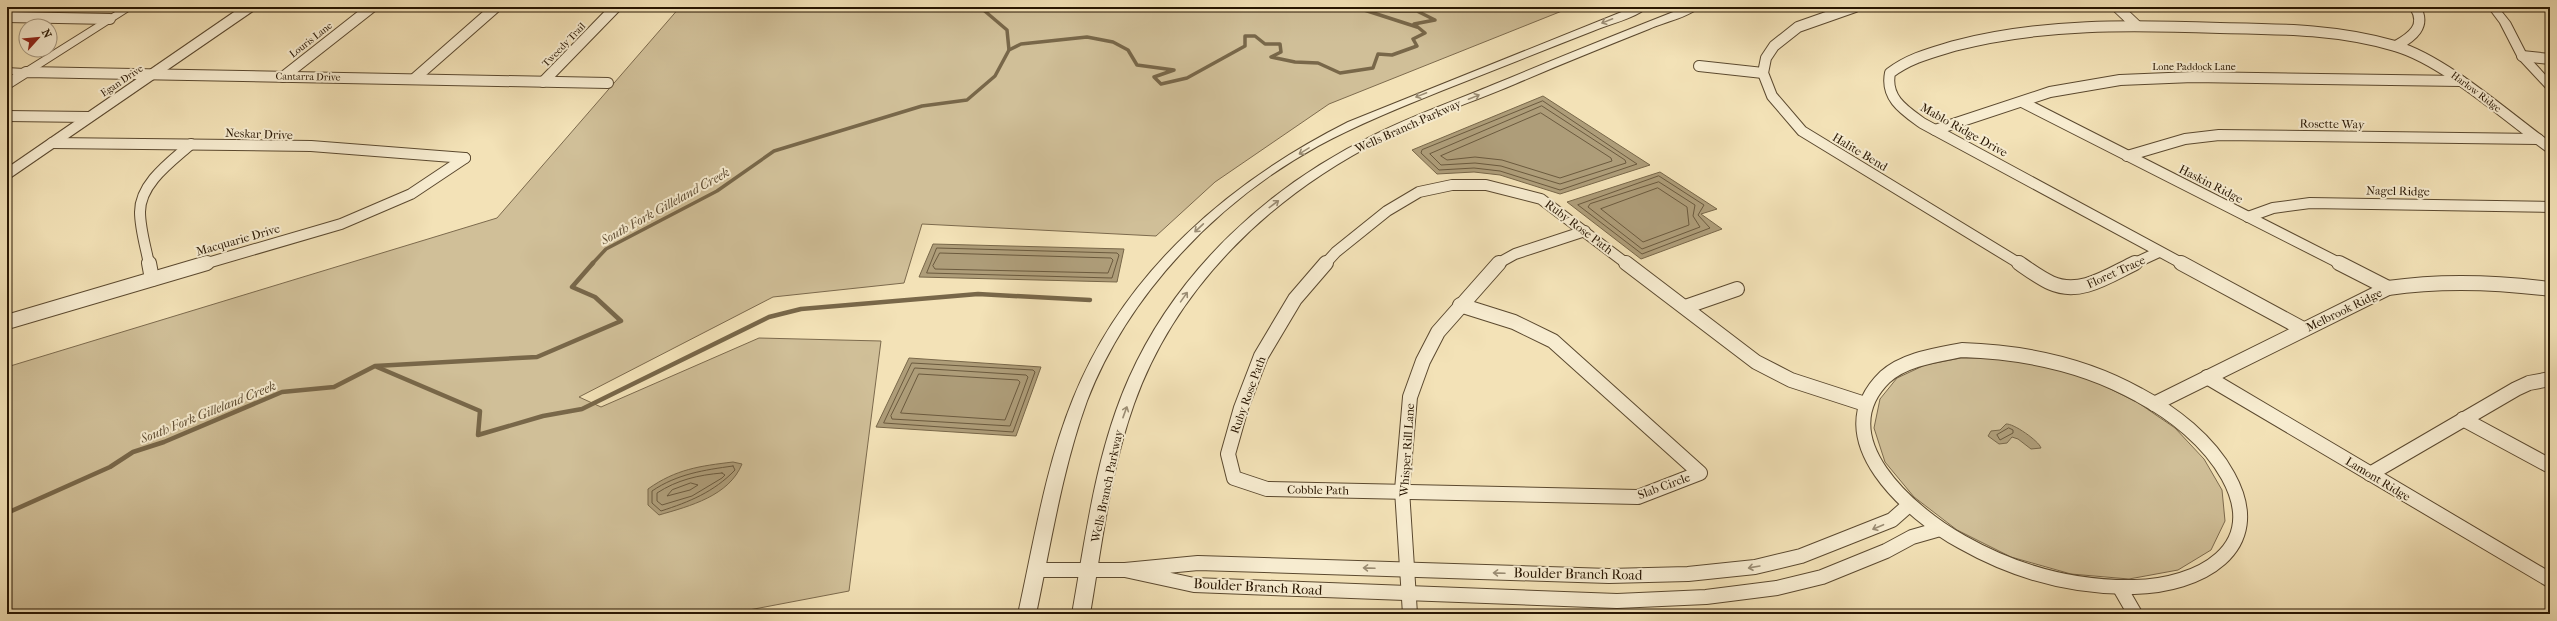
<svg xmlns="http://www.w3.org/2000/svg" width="2557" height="621" viewBox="0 0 2557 621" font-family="'IM FELL French Canon',serif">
<rect width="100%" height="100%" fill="#f3e2b7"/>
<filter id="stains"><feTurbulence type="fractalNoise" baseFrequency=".005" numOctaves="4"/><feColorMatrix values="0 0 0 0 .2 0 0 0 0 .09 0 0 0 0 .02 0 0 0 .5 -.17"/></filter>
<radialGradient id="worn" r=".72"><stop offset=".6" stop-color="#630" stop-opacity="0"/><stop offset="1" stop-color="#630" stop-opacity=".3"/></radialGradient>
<g fill="#d0bf98" stroke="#7c6a4d">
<path d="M680,7H1572L1329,104L1215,182L1156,236L922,224L904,283L773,297L579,397L601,407L759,338L881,341L849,591L728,614H7V367L497,218Z"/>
<path d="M1961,358H2003L2048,366L2094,381L2137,402L2175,428L2204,459L2222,490L2225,521L2211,550L2178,570L2129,579L2071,574L2011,557L1957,530L1914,497L1885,462L1874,428L1880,399L1897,378L1925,365Z"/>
</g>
<g fill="#ae9d79" stroke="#786749">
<path d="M1543,96L1650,165L1560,194L1500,175L1474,172L1437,174L1412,150Z"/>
<path d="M1660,172L1717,209L1701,214L1722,229L1641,259L1567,202Z"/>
<path d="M933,244L1124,249L1117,282L919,277Z"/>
<path d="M909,358L1041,367L1016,436L876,427Z"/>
<path d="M2006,424C2013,423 2039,441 2041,448L2031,449L2018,439L2012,437L2007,443L1999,444L1988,436L1991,431L2000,430Z"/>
<path d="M733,462L742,464C729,496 690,506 659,515L648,505V489C676,469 700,466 733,462Z"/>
</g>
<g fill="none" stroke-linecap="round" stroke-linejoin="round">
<g stroke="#6b5a3e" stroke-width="1">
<path d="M1543,101L1637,164L1560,190L1500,171L1474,168L1439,170L1421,153L1422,150Z"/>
<path d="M1542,106L1625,160L1626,163L1560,184L1501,166L1475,163L1441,165L1430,154Z"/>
<path d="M1541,113L1611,158L1612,161L1560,178L1502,160L1475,157L1447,160L1441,156Z"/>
<path d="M1659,176L1704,205L1698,215L1710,228L1642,254L1578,205Z"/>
<path d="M1659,182L1695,205L1693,216L1700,227L1642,249L1588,207L1590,204Z"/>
<path d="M1658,188L1687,207L1689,225L1643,242L1601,209Z"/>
<path d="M937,248L1117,253L1119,255L1112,278L927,273Z"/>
<path d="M940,253L1111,258L1113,260L1108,273L935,269L933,266Z"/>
<path d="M912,363L1033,370L1035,372L1013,432L884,423Z"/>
<path d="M915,368L1026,375L1028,377L1010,426L892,419L891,416Z"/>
<path d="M919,374L1018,380L1020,382L1005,420L901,413Z"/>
<path d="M2009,428L2013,430V433L2000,440L1997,435Z"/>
<path d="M733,466L735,470C714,492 689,502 661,511L652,503V491C677,474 704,470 733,466Z"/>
<path d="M722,473L725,475L722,478L692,496L662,505L657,501V493C677,480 698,475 722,473Z"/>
<path d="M691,483L698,485L690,490L667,496L672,490Z"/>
</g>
<g stroke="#786749" stroke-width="3.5">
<path d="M980,7L1007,30L1009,50"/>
<path d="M1355,7L1417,27"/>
<path d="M592,264L606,249L717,191L774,151L922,106L967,100L995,76L1009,50L1021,44L1087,37L1113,42L1128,50L1137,65L1174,70L1154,77L1161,84L1187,78L1245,46V36H1255L1265,44H1280L1281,52L1271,57L1295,62L1318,63L1340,73L1373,68L1378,54L1392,55L1417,46L1413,39L1425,33L1414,24L1435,20L1417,11H1391L1384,7"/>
</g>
<g stroke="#786749" stroke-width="4.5">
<path d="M377,367L480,411L478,435L543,416L582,409L769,317L801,309L978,294L1090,300"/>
<path d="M7,513L110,467L133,452L164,442L282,392L334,387L375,366L537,357L621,321L595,297L572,287L593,263"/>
</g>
<defs>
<g id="minor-far1">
<path d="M1855,7L1798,27L1774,46L1766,58L1763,73L1772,96L1802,131L2020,264"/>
<path d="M2117,7L2136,25"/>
<path d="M7,17L110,19"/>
<path d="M2396,46C2412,37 2427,26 2415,7"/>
<path d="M2522,56L2550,59"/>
<path d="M1699,66L1763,73"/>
<path d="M283,77L372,7"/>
<path d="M414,79L496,7"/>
<path d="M543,82L616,7"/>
<path d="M7,84L26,72L608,83"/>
<path d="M2022,102L2341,264"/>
<path d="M7,116L89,117"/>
<path d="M1935,130L2050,92L2120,80L2193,77L2461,81"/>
<path d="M52,143L311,146L465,158"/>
<path d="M2127,156L2185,139L2219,135L2538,139"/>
<path d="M7,174L250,7"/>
<path d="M2248,217L2273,208L2310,203L2550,207"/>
<path d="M149,264C146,248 140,229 140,212C140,183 172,161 191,144"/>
<path d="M204,264L341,224L411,194L465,158"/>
<path d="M1325,264L1336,252L1387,211L1419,192L1452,185H1486L1541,199L1627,264"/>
<path d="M1497,264L1515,254L1585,231"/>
<path d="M2133,264L2159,252"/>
<path d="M2183,264L1922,123C1904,110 1885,98 1890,73C1910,58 1931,53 1954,46C2041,23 2132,25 2220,28C2280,29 2337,29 2395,46C2444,60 2507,117 2550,148"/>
</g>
<g id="minor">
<path d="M149,263L152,279"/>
<path d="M1326,263L1295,299L1261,356L1241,408L1228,454L1234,478L1267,489L1638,497L1700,473L1553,341L1514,322L1460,305"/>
<path d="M1626,263L1756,362L1791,380L1865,404"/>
<path d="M2019,263C2029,270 2040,278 2051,283C2080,296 2108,276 2135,263"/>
<path d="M2181,263L2303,329"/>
<path d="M2339,263L2388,288"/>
<path d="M1685,307L1737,289"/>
<path d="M7,322L207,263"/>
<path d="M1962,350C2025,352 2084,364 2139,395C2173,413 2209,441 2228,476C2269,550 2198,586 2134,587C2074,588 2015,572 1962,542C1911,514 1822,438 1885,377C1905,359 1937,355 1962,350Z"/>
<path d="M2207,377L2550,580"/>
<path d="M2154,404L2388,288C2442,280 2496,282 2550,289"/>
<path d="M2463,419L2550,466"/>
<path d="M2370,474L2516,389L2529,383L2550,379"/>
<path d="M1909,505L1892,520L1801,556L1755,567L1688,574L1609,576L1198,563L1125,570L1194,585L1617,601L1706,597L1777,588L1822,577L1886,551L1912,537L1940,529"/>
<path d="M1037,570H1125"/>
<path d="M2120,588L2135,614"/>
<path d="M1410,614L1402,490L1410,397L1423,361L1438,332L1499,263"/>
</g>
<g id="tertiary">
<path d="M123,7H135L30,74H7V68L24,69Z"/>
<path d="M1634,7H1648C1634,19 1609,24 1593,31C1542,51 1492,71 1441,91C1399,108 1357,125 1318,146C1218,201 1128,294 1087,401C1062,470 1051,543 1036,614H1018C1034,542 1045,468 1073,399C1124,272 1229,182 1348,122Z"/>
<path d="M1686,7H1700C1687,18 1664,22 1649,29C1604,47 1559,65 1515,84C1470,103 1424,118 1381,140C1271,196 1176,286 1134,404C1110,471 1102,544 1090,614H1072C1086,535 1096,452 1129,378C1177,270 1269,186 1374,135C1413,115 1455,101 1495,84C1558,58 1622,32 1686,7Z"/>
<path d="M2488,7H2498L2510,22L2527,55L2550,80V89L2546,88L2518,58L2500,23Z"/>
</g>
</defs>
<use href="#minor-far1" stroke="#5b492f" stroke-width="12"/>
<use href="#minor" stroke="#5b492f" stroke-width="16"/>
<use href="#tertiary" stroke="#5b492f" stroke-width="2"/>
<use href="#minor-far1" stroke="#f7ecd0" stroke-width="10"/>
<use href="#minor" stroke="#f7ecd0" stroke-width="14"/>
<use href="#tertiary" fill="#f7ecd0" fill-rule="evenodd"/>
</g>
<defs><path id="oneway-shaft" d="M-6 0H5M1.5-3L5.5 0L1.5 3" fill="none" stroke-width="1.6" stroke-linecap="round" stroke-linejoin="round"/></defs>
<g stroke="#9a8c73">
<use href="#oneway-shaft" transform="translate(1607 21) rotate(158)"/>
<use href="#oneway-shaft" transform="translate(1421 95) rotate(158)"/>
<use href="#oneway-shaft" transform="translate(1474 97) rotate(-22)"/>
<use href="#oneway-shaft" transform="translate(1304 151) rotate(148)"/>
<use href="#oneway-shaft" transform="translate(1274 204) rotate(-37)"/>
<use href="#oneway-shaft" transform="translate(1199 228) rotate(137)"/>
<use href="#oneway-shaft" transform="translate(1184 297) rotate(-55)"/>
<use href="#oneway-shaft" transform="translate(1125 412) rotate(-70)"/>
<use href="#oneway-shaft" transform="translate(1878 527) rotate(157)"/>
<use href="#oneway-shaft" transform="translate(1754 567) rotate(170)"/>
<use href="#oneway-shaft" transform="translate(1369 568) rotate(-178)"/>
<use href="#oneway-shaft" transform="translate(1499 573) rotate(-178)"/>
</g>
<g text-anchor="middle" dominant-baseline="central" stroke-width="4" stroke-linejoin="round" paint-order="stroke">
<g font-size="10" fill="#281602" stroke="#f7ecd0">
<text transform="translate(311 40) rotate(-38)">Louris Lane</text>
<text transform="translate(564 45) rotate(-46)">Tweedy Trail</text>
<text x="2194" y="67">Lone Paddock Lane</text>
<text transform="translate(308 77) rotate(1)">Cantarra Drive</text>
<text transform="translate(122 81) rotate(-34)">Egan Drive</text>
<text transform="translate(2476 92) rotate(37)">Harlow Ridge</text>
</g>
<g font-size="12" fill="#281602" stroke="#f7ecd0">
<text transform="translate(2332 124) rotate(1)">Rosette Way</text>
<text transform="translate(1408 126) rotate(-24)">Wells Branch Parkway</text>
<text transform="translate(1964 130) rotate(29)">Mablo Ridge Drive</text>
<text transform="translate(259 134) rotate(2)">Neskar Drive</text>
<text transform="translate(1860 152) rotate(31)">Halite Bend</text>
<text transform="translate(2211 184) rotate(27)">Haskin Ridge</text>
<text transform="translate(2398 191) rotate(1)">Nagel Ridge</text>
<text transform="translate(1579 227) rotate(37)">Ruby Rose Path</text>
<text transform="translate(238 240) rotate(-16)">Macquarie Drive</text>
<text transform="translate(2116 272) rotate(-24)">Floret Trace</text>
<text transform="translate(2344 310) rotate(-26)">Melbrook Ridge</text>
<text transform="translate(1248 395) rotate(-70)">Ruby Rose Path</text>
<text transform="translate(1407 450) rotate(-86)">Whisper Rill Lane</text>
<text transform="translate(2378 479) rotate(31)">Lamont Ridge</text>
<text transform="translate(1107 486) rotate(-78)">Wells Branch Parkway</text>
<text transform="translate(1664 486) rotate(-20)">Slab Circle</text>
<text transform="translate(1318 490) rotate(1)">Cobble Path</text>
</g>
<g font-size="13" font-style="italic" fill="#5e4c32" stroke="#f7ecd0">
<text transform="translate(665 206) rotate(-29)">South Fork Gilleland Creek</text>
<text transform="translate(208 412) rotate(-22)">South Fork Gilleland Creek</text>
</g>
<g font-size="14" fill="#281602" stroke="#f7ecd0">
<text transform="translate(1578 574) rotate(1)">Boulder Branch Road</text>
<text transform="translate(1258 587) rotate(3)">Boulder Branch Road</text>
</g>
</g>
<rect width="2557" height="621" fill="none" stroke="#f3e2b7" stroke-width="24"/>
<rect x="8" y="8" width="2541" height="605" fill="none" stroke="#281602" stroke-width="2"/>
<rect x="12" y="12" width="2533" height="597" fill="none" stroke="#281602"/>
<g transform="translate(38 38) rotate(63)"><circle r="19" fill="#f7ecd0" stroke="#a4967e"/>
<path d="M0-3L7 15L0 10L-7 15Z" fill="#8f2418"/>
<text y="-6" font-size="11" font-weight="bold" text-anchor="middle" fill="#281602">N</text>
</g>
<rect width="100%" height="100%" filter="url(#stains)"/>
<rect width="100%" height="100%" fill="url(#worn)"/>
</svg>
